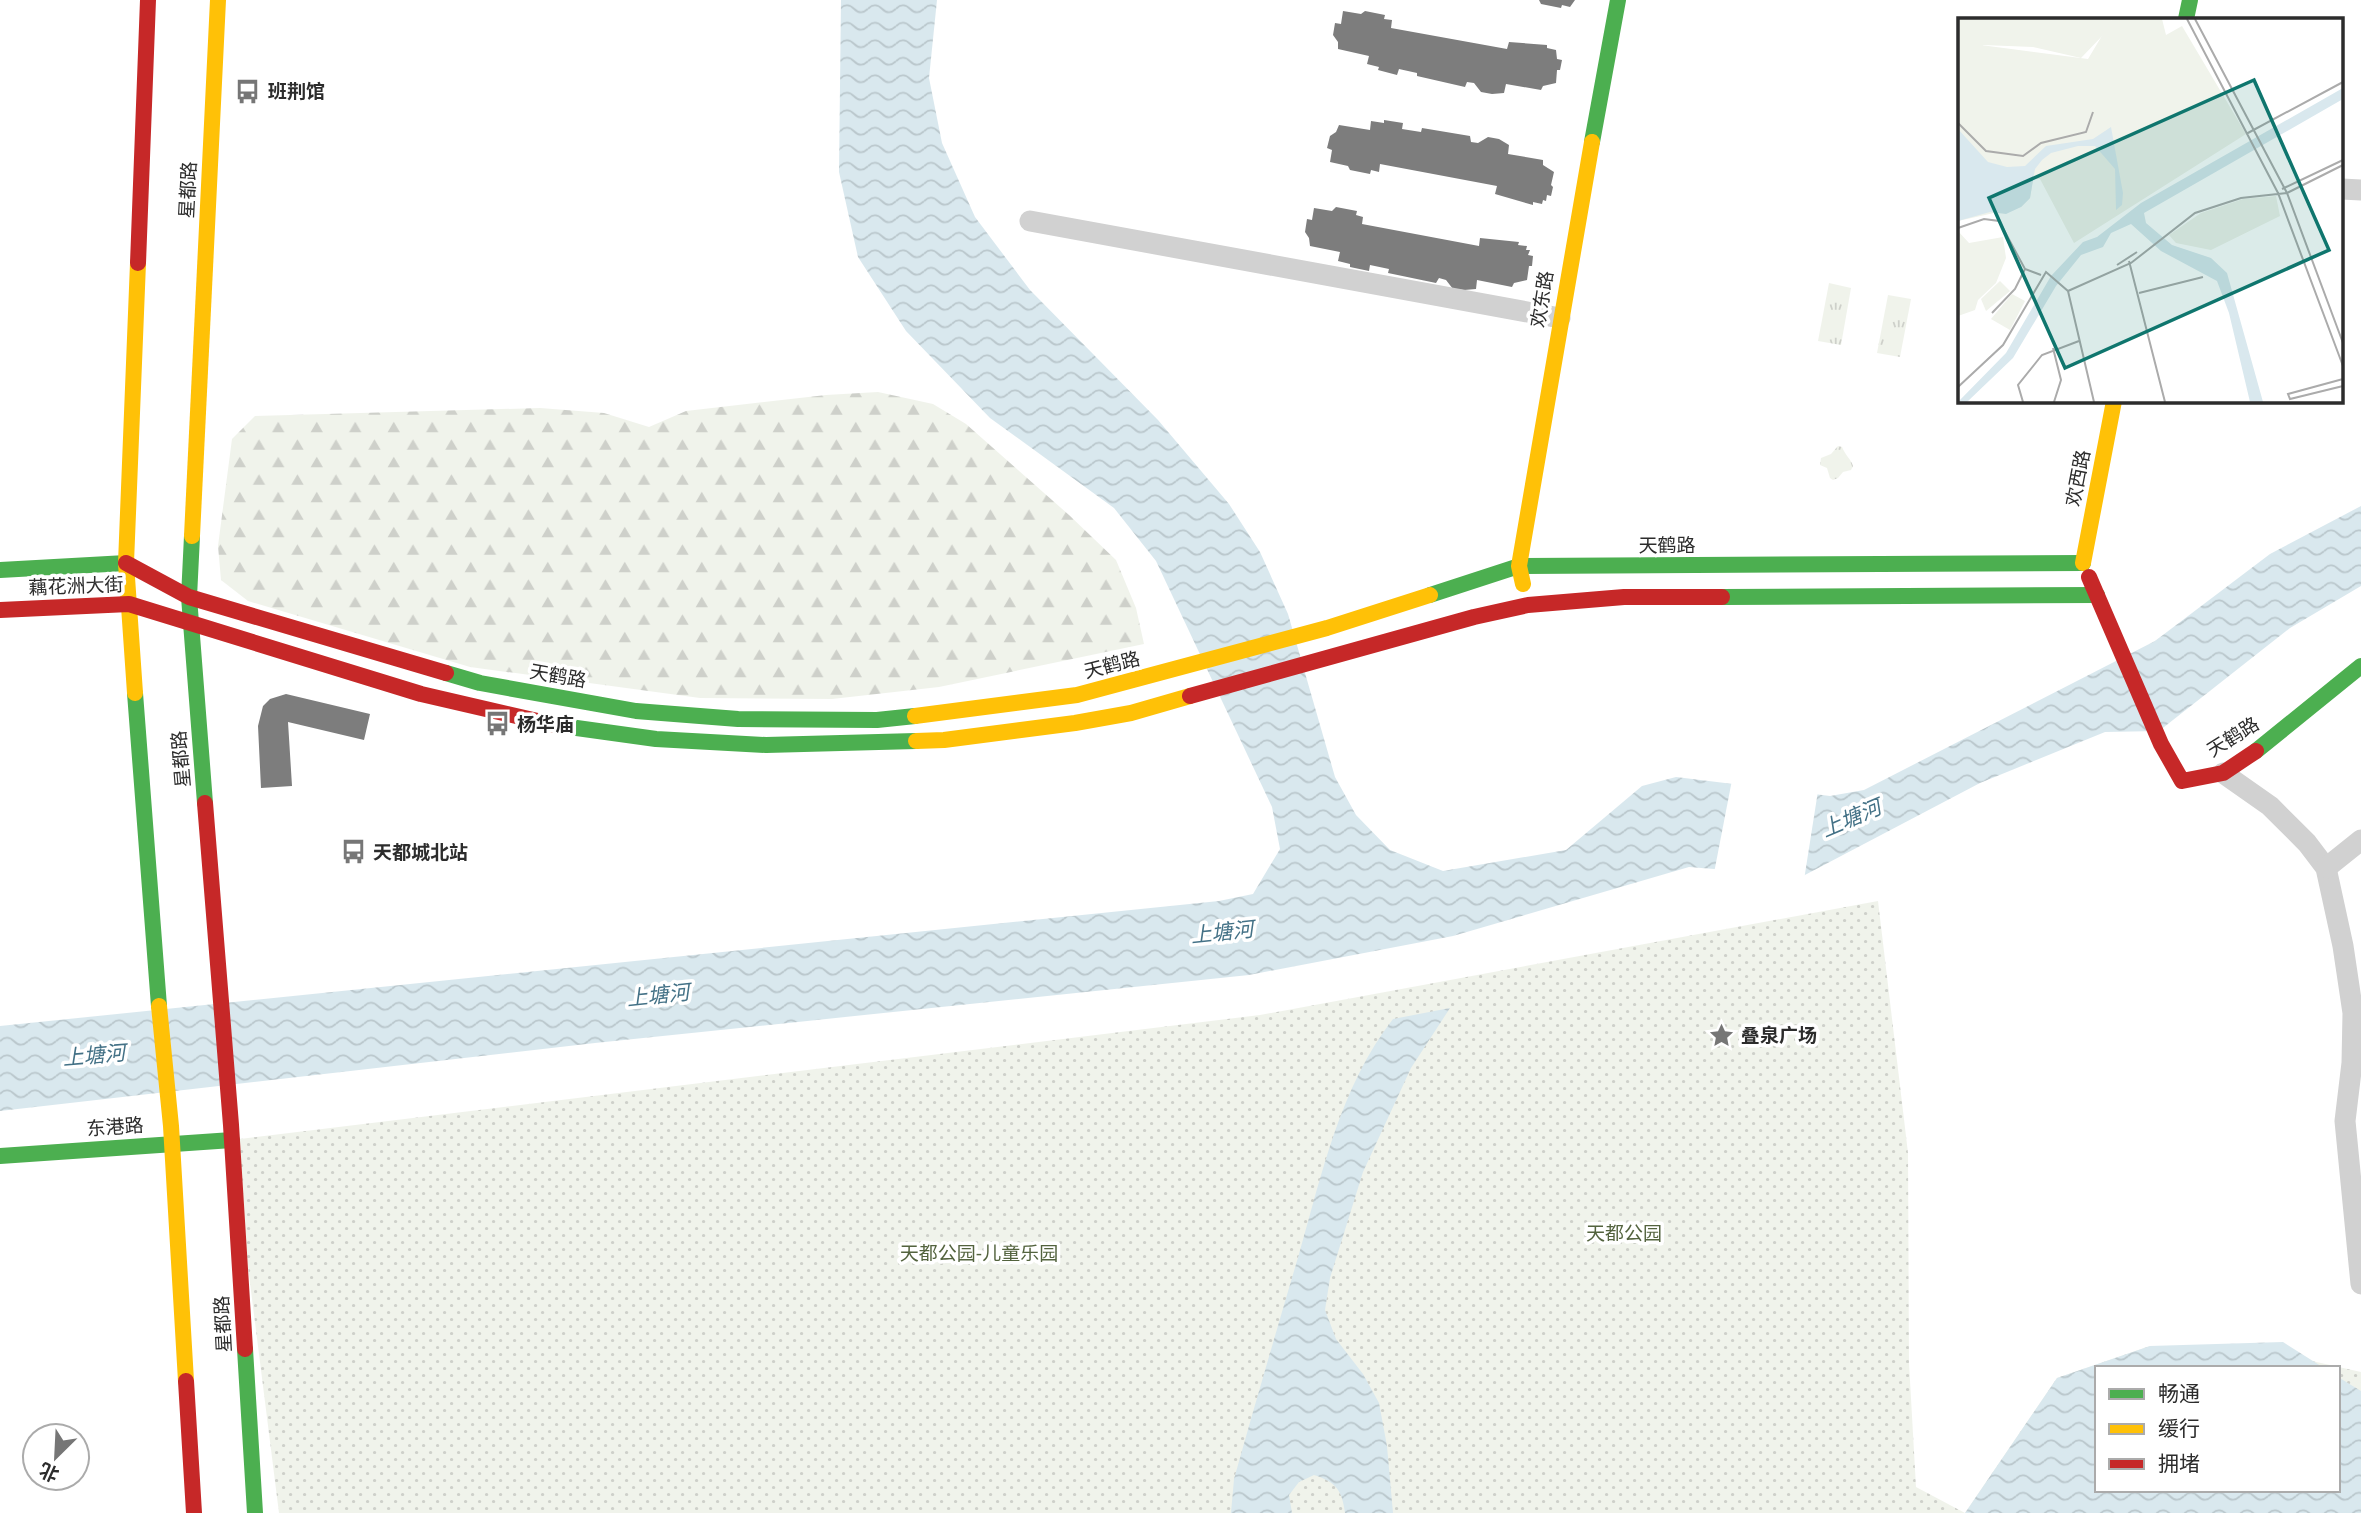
<svg xmlns="http://www.w3.org/2000/svg" width="2361" height="1513" viewBox="0 0 2361 1513" font-family="Helvetica,'Noto Sans SC',sans-serif">
<defs>
<pattern id="grass-tufts" width="24" height="20" patternUnits="userSpaceOnUse" patternTransform="scale(1.75)"><rect width="24" height="20" fill="#f0f3eb"/><path d="M3 7l-1-3M5 7V3M7 7l1-3M15 17l-1-3M17 17v-4M19 17l1-3" fill="none" stroke="#ced0ca"/></pattern>
<pattern id="forest-firs" width="22" height="20" patternUnits="userSpaceOnUse" patternTransform="scale(1.75)"><rect width="22" height="20" fill="#f0f3eb"/><path d="M5 1l3.5 6h-7zM16 11l3.5 6h-7z" fill="#ced0ca"/></pattern>
<pattern id="park-dots" width="8" height="8" patternUnits="userSpaceOnUse" patternTransform="scale(1.75)"><rect width="8" height="8" fill="#f0f3eb"/><path d="M2 2h.1M6 6h.1" fill="none" stroke="#ced0ca" stroke-width="1.8" stroke-linecap="round"/></pattern>
<pattern id="water-waves" width="16" height="10" patternUnits="userSpaceOnUse" patternTransform="scale(1.75)"><rect width="16" height="10" fill="#d9e8ee"/><path d="M0 5q4-4 8 0t8 0" fill="none" stroke="#bac7cc"/></pattern>
</defs>
<rect width="100%" height="100%" fill="#fff"/>
<g fill="url(#grass-tufts)">
<path d="M1829,283L1851,288L1841,345L1818,341Z"/>
<path d="M1888,295L1911,299L1900,357L1877,353Z"/>
<path d="M1838,446L1842,447C1845,455 1851,459 1853,466L1851,470L1843,472L1838,478L1833,480L1830,478L1827,468L1820,465L1821,458L1831,454Z"/>
</g>
<path fill="url(#forest-firs)" d="M878,392L933,404L966,424L1069,515L1116,560L1136,608L1144,644L939,687L832,699L700,698L470,667L248,601L221,580L218,546L232,439L255,416L540,408L604,413L649,427L686,411L826,395Z"/>
<path fill="url(#park-dots)" fill-rule="evenodd" d="M1878,901L1908,1153L1909,1363L1916,1487L1965,1513L2057,1378L2150,1346L2312,1361L2361,1372V1513H279L232,1140L1260,1015ZM2097,1368H2338V1490H2097Z"/>
<g fill="url(#water-waves)">
<path d="M841,0H937L929,78L942,143L975,217L1030,290L1158,420L1229,504L1260,552L1288,614L1335,777L1356,815L1390,850L1443,871L1566,850L1642,786L1676,777L1830,796L1864,790L2155,641L2270,554L2361,506V586L2290,628L2159,731L2105,732L1980,783L1803,876L1689,867L1453,936L1249,975L595,1043L0,1111V1026L1219,901L1253,894L1280,849L1272,807L1156,561L1114,508L990,418L906,331L858,257L839,172Z"/>
<path d="M1450,1008L1411,1068L1363,1172L1330,1278L1325,1310L1336,1339L1363,1374L1379,1403L1387,1446L1393,1513H1345C1342,1490 1336,1482 1314,1475L1299,1482L1289,1495L1292,1513H1231L1234,1479C1255,1404 1277,1329 1299,1254C1322,1174 1340,1087 1393,1019Z"/>
<path d="M2283,1342L2324,1368H2097V1490H2338V1377L2361,1391V1513H1965L2057,1378L2150,1346Z"/>
</g>
<path fill="#fff" d="M1732,780L1818,791L1804,880L1714,873Z"/>
<g fill="#7d7d7d">
<path d="M1539,0H1575L1570,7L1562,5L1561,8L1541,4Z"/>
<path d="M1343,11L1361,14L1365,11L1385,15L1384,19L1392,20L1391,28L1507,49L1509,42L1547,45V48L1556,50L1557,59L1562,60L1560,70H1557L1556,83L1543,86L1541,90L1506,84L1504,93L1492,94L1481,92L1474,83L1467,82L1465,87L1417,76V73L1399,69L1397,75L1378,70L1379,67L1367,64L1369,56L1338,49V42L1333,35L1335,23L1341,24Z"/>
<path d="M1384,120L1403,123L1402,129L1421,132L1422,128L1470,136L1471,142L1478,143L1488,137L1499,139L1509,145L1508,154L1543,160V165L1554,172L1551,185L1553,187L1551,196L1547,195L1546,201L1543,200L1542,204L1533,202V205L1495,194L1497,186L1380,164L1379,172L1371,170L1370,174L1350,170L1348,166L1330,162L1332,150L1327,148L1330,136L1336,132L1339,125L1370,130L1371,121L1384,123Z"/>
<path d="M1336,207L1357,211L1356,215L1363,217L1362,224L1479,246L1480,238L1519,242L1518,245L1527,246L1526,250H1530L1528,255L1533,256L1532,266H1529L1527,280L1514,283L1512,287L1477,280L1476,289L1464,290L1453,289L1446,280L1439,278L1436,283L1388,273L1389,269L1370,265L1369,271L1350,267V264L1338,261L1340,252L1310,246L1309,238L1305,232L1307,219L1312,220L1314,208L1332,211Z"/>
<path d="M286,694L370,714L364,740L288,722L292,786L261,788L258,726L263,706L270,699Z"/>
</g>
<g fill="none" stroke-linecap="round" stroke-linejoin="round">
<g stroke="#d1d1d1" stroke-width="21">
<path d="M2342,189L2361,190"/>
<path d="M1030,221L1560,318"/>
<path d="M2223,773L2270,806L2307,843L2326,868L2343,946L2353,1013L2352,1063L2345,1121L2361,1284"/>
<path d="M2326,868L2361,840"/>
</g>
<g stroke="#4caf50" stroke-width="16">
<path d="M2186,19L2190,0"/>
<path d="M1592,142L1618,0"/>
<path d="M192,536L189,597L205,803"/>
<path d="M0,570L126,563"/>
<path d="M1430,595L1519,566L2083,563"/>
<path d="M1722,597L2097,595"/>
<path d="M446,673L480,683L636,711L738,719L877,720L915,716"/>
<path d="M135,693L159,1006"/>
<path d="M555,725L656,739L766,745L916,741"/>
<path d="M2256,751L2361,666"/>
<path d="M0,1156L232,1140"/>
<path d="M245,1349L255,1513"/>
</g>
<g stroke="#ffc107" stroke-width="16">
<path d="M192,536L218,0"/>
<path d="M2083,563L2114,401"/>
<path d="M1523,584L1519,566L1592,142"/>
<path d="M135,693L126,563L138,263"/>
<path d="M915,716L1077,695L1327,628L1430,595"/>
<path d="M916,741L944,740L1075,723L1131,713L1190,696"/>
<path d="M159,1006L171,1126L186,1381"/>
</g>
<g stroke="#c62828" stroke-width="16">
<path d="M138,263L148,0"/>
<path d="M126,563L189,597L446,673"/>
<path d="M2089,577L2161,744L2182,781L2223,773L2256,751"/>
<path d="M0,610L129,604L421,694L555,725"/>
<path d="M1190,696L1474,617L1528,605L1624,597H1722"/>
<path d="M205,803L231,1125L245,1349"/>
<path d="M186,1381L194,1513"/>
</g>
</g>
<defs>
<symbol id="bus-bare" viewBox="-9 -9 18 18"><path d="M-5-6H5V4H4V6H2V4H-2V6H-4V4H-5ZM-3.5-4V0h7V-4ZM-3.5 1.2v1.5H-2V1.2ZM2 1.2v1.5H3.5V1.2Z" fill="#767676" stroke="#fff" stroke-width="2.5" paint-order="stroke"/></symbol>
<symbol id="sight-bare" viewBox="-9 -9 18 18"><path d="M0-6L1.8-2.2L6-1.7L2.9 1.2L3.7 5.4L0 3.3L-3.7 5.4L-2.9 1.2L-6-1.7L-1.8-2.2Z" fill="#767676" stroke="#fff" stroke-width="2.5" paint-order="stroke"/></symbol>
</defs>
<g fill-rule="evenodd">
<use href="#bus-bare" x="230" y="74" width="35" height="35"/>
<use href="#bus-bare" x="480" y="706" width="35" height="35"/>
<use href="#bus-bare" x="336" y="834" width="35" height="35"/>
<use href="#sight-bare" x="1704" y="1018" width="35" height="35"/>
</g>
<g text-anchor="middle" dominant-baseline="central" stroke-width="7" stroke-linejoin="round" paint-order="stroke">
<g font-size="19" font-weight="bold" fill="#2c2c2c" stroke="#fff" text-anchor="start">
<text x="268" y="91">班荆馆</text>
<text x="517" y="724">杨华庙</text>
<text x="373" y="852">天都城北站</text>
<text x="1741" y="1035">叠泉广场</text>
</g>
<g font-size="19" fill="#2c2c2c" stroke="#fff">
<text transform="translate(188 190) rotate(-87)">星都路</text>
<text transform="translate(1542 299) rotate(-81)">欢东路</text>
<text transform="translate(2078 478) rotate(-79)">欢西路</text>
<text x="1667" y="545">天鹤路</text>
<text transform="translate(76 586) rotate(-2)">藕花洲大街</text>
<text transform="translate(1112 665) rotate(-14)">天鹤路</text>
<text transform="translate(558 676) rotate(10)">天鹤路</text>
<text transform="translate(2233 737) rotate(-32)">天鹤路</text>
<text transform="translate(181 759) rotate(-95)">星都路</text>
<text transform="translate(115 1127) rotate(-4)">东港路</text>
<text transform="translate(223 1324) rotate(-93)">星都路</text>
</g>
<g font-size="19" fill="#53633e" stroke="#fff">
<text x="1624" y="1233">天都公园</text>
<text x="979" y="1253">天都公园-儿童乐园</text>
</g>
<g font-size="21" font-style="italic" fill="#437186" stroke="#fff">
<text transform="translate(1851 818) rotate(-23)">上塘河</text>
<text transform="translate(1222 932) rotate(-6)">上塘河</text>
<text transform="translate(658 995) rotate(-6)">上塘河</text>
<text transform="translate(94 1055) rotate(-5)">上塘河</text>
</g>
</g>
<g transform="translate(1958 18)">
<rect width="385" height="385" fill="#fff"/>
<path d="M0,1H154L149,13L123,40L75,29L25,27L0,100ZM318,178L322,198L253,232L218,225L211,217L243,195L285,181ZM0,213L11,225L45,219L48,240L38,265L20,282L17,292L0,298Z" fill="#f0f3eb"/>
<path d="M154,1H204L208,17L224,8L288,116L116,225L82,161H75L72,180L63,189L0,203V24L130,41Z" fill="#f0f3eb"/>
<path d="M42,263L52,273L28,293L23,281ZM54,276L67,283L52,312L33,301Z" fill="#f0f3eb"/>
<path d="M385,70V81L186,195L188,205L214,227L253,240L269,255L305,384H292L271,295L259,263L203,233L173,206L153,215L145,229L123,237L98,268L55,340L9,384H0L48,335L93,258L125,224L139,219L183,185ZM153,109L165,175L164,187L158,192L157,151L137,128H120L93,135L84,142L77,151L72,180L63,189L48,196L32,194L0,203V111L30,144L49,149L67,148L88,128L135,121Z" fill="#d9e8ee"/>
<path fill="none" stroke="#ababab" stroke-width="2" d="M229,1L320,175L385,348M237,1L329,175L385,325M0,105L28,133L65,138L83,125L128,114L135,94M288,116L385,64M324,171L385,142M329,175L385,147M0,210L26,201L41,203L67,251L83,257M171,243L207,384M159,247L179,234M110,273L136,384M181,275L245,259M34,295L57,271L67,251M95,330L103,362L96,384M385,361L330,376L332,381L385,368M0,369L45,327L88,254L110,273L173,245L237,195L283,180L329,175M65,384L60,367L84,337L121,323"/>
<path fill="#0f766e" fill-opacity="0.15" stroke="#0f766e" stroke-width="3.5" d="M296,62L371,232L107,350L31,180Z"/>
<rect width="385" height="385" fill="none" stroke="#2c2c2c" stroke-width="3.5"/>
</g>
<rect x="2095" y="1366" width="245" height="126" fill="#ffffff" stroke="#ababab" stroke-width="2"/>
<rect x="2109" y="1389" width="35" height="10" fill="#4caf50" stroke="#ababab" stroke-width="2"/>
<text x="2158" y="1401" font-size="21" fill="#2c2c2c">畅通</text>
<rect x="2109" y="1424" width="35" height="10" fill="#ffc107" stroke="#ababab" stroke-width="2"/>
<text x="2158" y="1436" font-size="21" fill="#2c2c2c">缓行</text>
<rect x="2109" y="1459" width="35" height="10" fill="#c62828" stroke="#ababab" stroke-width="2"/>
<text x="2158" y="1471" font-size="21" fill="#2c2c2c">拥堵</text>
<g transform="translate(56 1457) rotate(204)"><circle r="33" fill="#ffffff" stroke="#ababab" stroke-width="2"/>
<path d="M0-5L12 26L0 18L-12 26Z" fill="#767676"/>
<text y="-10" font-size="19" font-weight="bold" text-anchor="middle" fill="#2c2c2c">北</text>
</g>
</svg>
